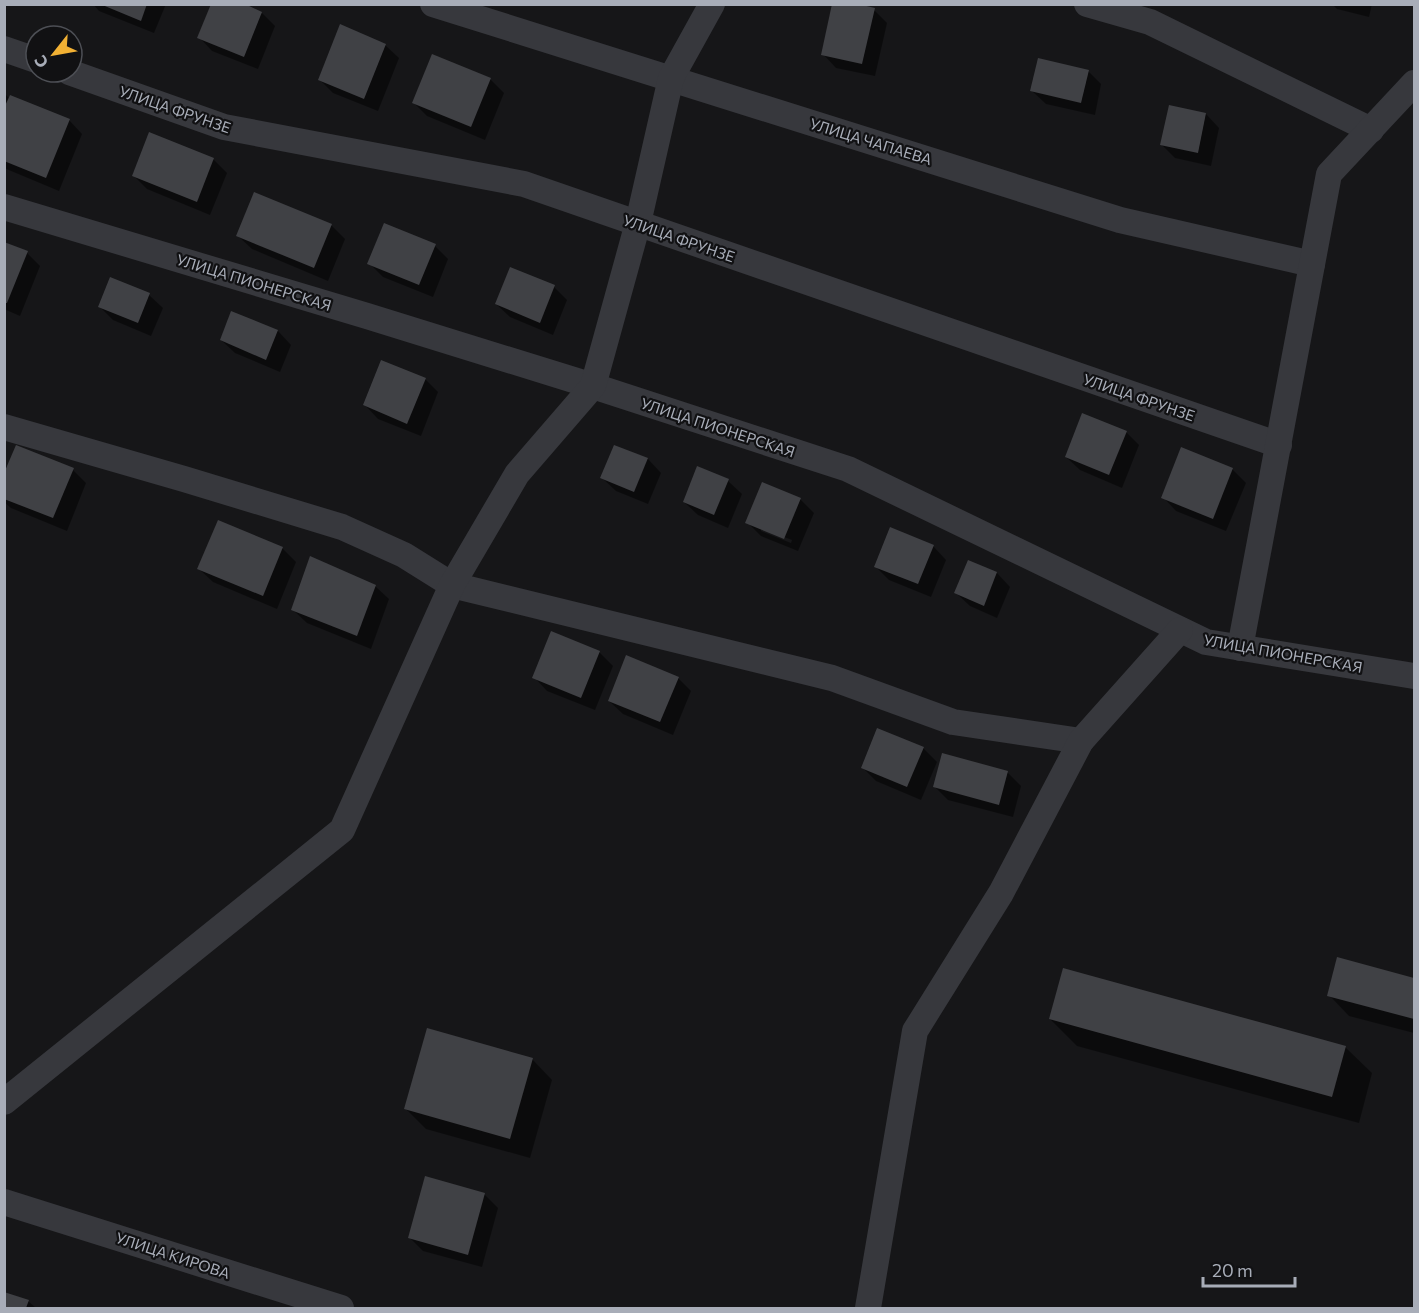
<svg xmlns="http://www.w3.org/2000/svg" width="1419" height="1313" viewBox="0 0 1419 1313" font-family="Commissioner,sans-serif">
<rect width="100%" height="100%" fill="#161618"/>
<g fill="#0007" fill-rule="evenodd">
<path d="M93,4H166L154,33L99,11Z"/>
<path d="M1332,4H1372L1369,17L1337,9Z"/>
<path d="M874,10L887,23L875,76L836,68L823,54Z"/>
<path d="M262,13L275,26L258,69L212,51L199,37Z"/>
<path d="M385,45L399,58L378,111L333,93L319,79Z"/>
<path d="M433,56L490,79L504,93L485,140L427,116L414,103Z"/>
<path d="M1088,71L1101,84L1095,115L1046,104L1032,91Z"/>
<path d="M4,93L10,99L69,120L82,134L59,191L4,168Z"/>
<path d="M1206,114L1219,128L1211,166L1175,158L1162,145Z"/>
<path d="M150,134L213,159L227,173L210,215L147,189L133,175Z"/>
<path d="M255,194L332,226L345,239L328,281L252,249L238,236Z"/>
<path d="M4,244L27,253L40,266L20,316L4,309Z"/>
<path d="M435,246L448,259L433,297L383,277L369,263Z"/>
<path d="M554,287L567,300L553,335L510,317L496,304Z"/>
<path d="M149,295L163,308L151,336L113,320L100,307Z"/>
<path d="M232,313L278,331L291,345L280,372L235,353L221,340Z"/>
<path d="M425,379L438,392L421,436L378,419L365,405Z"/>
<path d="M1126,432L1139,445L1122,488L1080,470L1066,457Z"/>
<path d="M615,446L648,459L661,473L648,504L616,491L602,478Z"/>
<path d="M4,464L8,468L73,470L86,483L67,531L11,508L4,502Z"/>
<path d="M1232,469L1246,483L1226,531L1176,511L1163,497Z"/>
<path d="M728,481L742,494L728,528L698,515L684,502Z"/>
<path d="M800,499L814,513L798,551L761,536L747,522ZM761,528L792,540L791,543L761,531Z"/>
<path d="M933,546L946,560L931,597L889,580L875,566Z"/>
<path d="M282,548L296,562L277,609L213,582L199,569Z"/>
<path d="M997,573L1010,587L997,618L970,606L956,593Z"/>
<path d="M375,586L389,599L371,649L307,623L293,610Z"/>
<path d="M552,633L599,652L613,666L595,710L547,691L534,677Z"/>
<path d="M678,678L691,691L673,735L623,714L609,701Z"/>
<path d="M923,748L937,762L921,800L876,781L863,768Z"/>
<path d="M943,755L1008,773L1021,786L1013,817L948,800L934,786Z"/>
<path d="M1338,959L1414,980V1033L1349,1016L1329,995Z"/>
<path d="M1050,1019L1345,1047L1372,1073L1359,1123L1077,1046Z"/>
<path d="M532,1059L552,1080L530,1158L426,1129L406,1109Z"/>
<path d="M426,1178L485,1195L498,1208L482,1267L423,1251L410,1238Z"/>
<path d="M4,1294L28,1301L36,1308H4Z"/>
</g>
<g fill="#404145">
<path d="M100,4H147L141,21Z"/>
<path d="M211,4H245L262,12L244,57L197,38Z"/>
<path d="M832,4H858L875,8L862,64L821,55Z"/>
<path d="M340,24L386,44L364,99L318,80Z"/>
<path d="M432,54L491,78L471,127L412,103Z"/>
<path d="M1038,58L1089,70L1081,103L1030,91Z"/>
<path d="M10,95L70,119L46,178L4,161V108Z"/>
<path d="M1169,105L1206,113L1198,153L1160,145Z"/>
<path d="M149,132L214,158L197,202L132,176Z"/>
<path d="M254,192L332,224L314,268L236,236Z"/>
<path d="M384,223L436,244L419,285L367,264Z"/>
<path d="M4,242L28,251L7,303H4Z"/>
<path d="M510,267L555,285L540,323L495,304Z"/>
<path d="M110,277L150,293L138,323L98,307Z"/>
<path d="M231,311L278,330L266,360L220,340Z"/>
<path d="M381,360L426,378L407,424L363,405Z"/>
<path d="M1082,413L1127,431L1109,475L1065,457Z"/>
<path d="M16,445L74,468L53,518L4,499V473Z"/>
<path d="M614,445L648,458L634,492L600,478Z"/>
<path d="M1181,447L1233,468L1213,519L1161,498Z"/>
<path d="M697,466L729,479L714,515L683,502Z"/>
<path d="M762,482L801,498L784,539L745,523Z"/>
<path d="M218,520L283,547L263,596L197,569Z"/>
<path d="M890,527L934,545L918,584L874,567Z"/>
<path d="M310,556L376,585L357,636L291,610Z"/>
<path d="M968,560L997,572L984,606L954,593Z"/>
<path d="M551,631L600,651L581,698L532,678Z"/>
<path d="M626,655L679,677L660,722L608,701Z"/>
<path d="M877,728L924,747L907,787L861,768Z"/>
<path d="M942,753L1008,771L999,805L933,787Z"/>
<path d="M1337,957L1414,978V1019L1327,996Z"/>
<path d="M1063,968L1346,1046L1332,1097L1049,1019Z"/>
<path d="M427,1028L533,1058L510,1139L404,1109Z"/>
<path d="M425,1176L485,1193L468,1255L408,1238Z"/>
<path d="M4,1292L29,1300L26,1308H4Z"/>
</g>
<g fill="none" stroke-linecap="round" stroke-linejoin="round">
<g stroke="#37383d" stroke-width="26">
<path d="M433,4L1120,220L1312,264"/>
<path d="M1087,4L1150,22L1371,130"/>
<path d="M4,49L36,60"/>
<path d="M69,72L224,127L524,184L1279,445"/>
<path d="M4,207L367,316L593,386L848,469L1206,642L1414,676"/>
<path d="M4,427L184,479L342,527L404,555L452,585L832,678L953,722L1081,741"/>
<path d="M1240,648L1329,174L1414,83"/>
<path d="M4,1102L342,830L452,585L517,474L593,386L638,223L671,78L712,4"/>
<path d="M4,1202L341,1308"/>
<path d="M868,1308L915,1031L1001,893L1081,741L1180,630"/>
</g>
</g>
<g text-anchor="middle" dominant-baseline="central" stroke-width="4.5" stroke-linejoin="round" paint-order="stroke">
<g font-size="15" fill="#a8adb8" stroke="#111113">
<text transform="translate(175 109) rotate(19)">УЛИЦА ФРУНЗЕ</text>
<text transform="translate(871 141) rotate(17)">УЛИЦА ЧАПАЕВА</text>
<text transform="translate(679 238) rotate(19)">УЛИЦА ФРУНЗЕ</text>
<text transform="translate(254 282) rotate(17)">УЛИЦА ПИОНЕРСКАЯ</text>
<text transform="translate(1139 397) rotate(19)">УЛИЦА ФРУНЗЕ</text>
<text transform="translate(718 427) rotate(18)">УЛИЦА ПИОНЕРСКАЯ</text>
<text transform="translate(1283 653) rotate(10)">УЛИЦА ПИОНЕРСКАЯ</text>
<text transform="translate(173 1255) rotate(18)">УЛИЦА КИРОВА</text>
</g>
</g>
<rect width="1419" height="1313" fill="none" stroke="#a8adb8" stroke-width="12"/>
<g transform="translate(54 54) rotate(239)"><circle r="28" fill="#111113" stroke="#4d4f55" stroke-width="1.5"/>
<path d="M0-4.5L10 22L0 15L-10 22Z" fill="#f2b134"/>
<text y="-9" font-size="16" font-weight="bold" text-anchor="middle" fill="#a8adb8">С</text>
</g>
<path d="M1203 1277v9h92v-9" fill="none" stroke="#a8adb8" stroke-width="3"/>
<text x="1212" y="1277" font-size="18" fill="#a8adb8" stroke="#111113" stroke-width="4.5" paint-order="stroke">20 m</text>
</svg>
